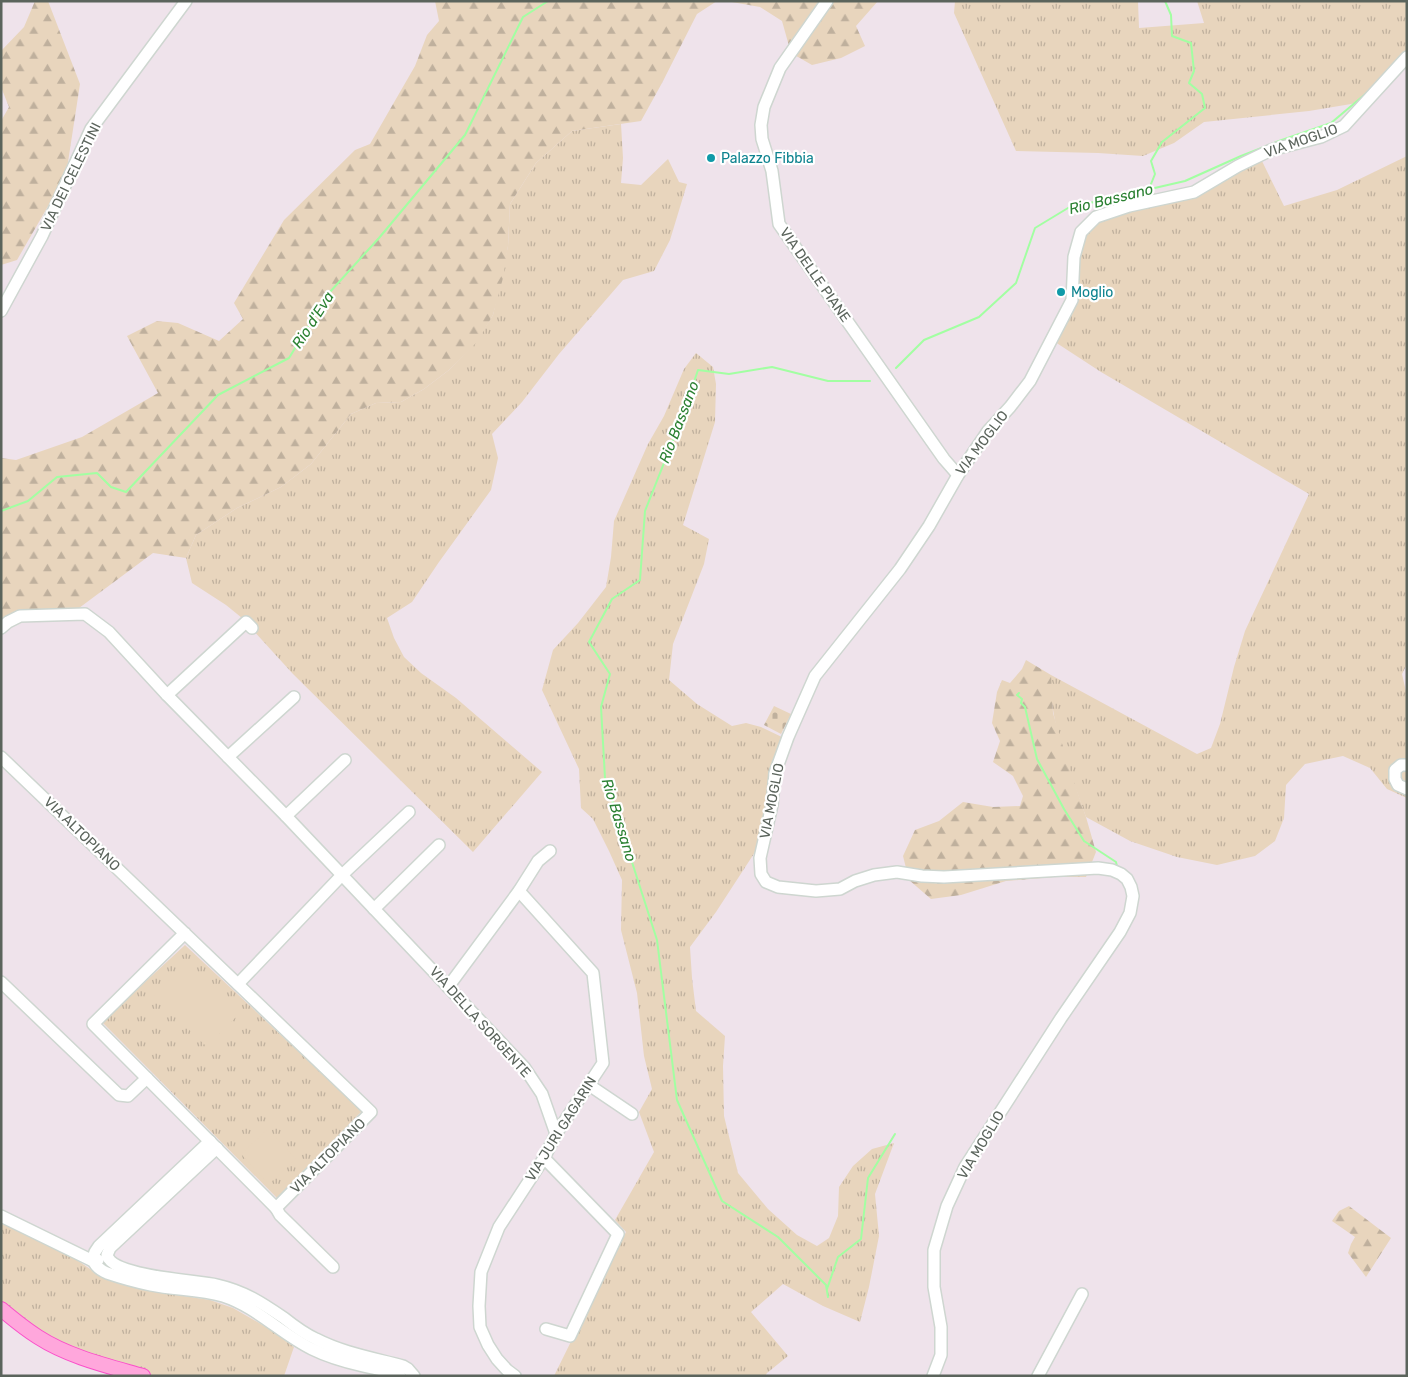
<svg xmlns="http://www.w3.org/2000/svg" width="1408" height="1377" viewBox="0 0 1408 1377" font-family="Rubik,sans-serif">
<defs>
<pattern id="grass-tufts" width="24" height="20" patternUnits="userSpaceOnUse" patternTransform="scale(1.25)"><rect width="24" height="20" fill="#e8d5bd"/><path d="M3 7l-1-3M5 7V3M7 7l1-3M15 17l-1-3M17 17v-4M19 17l1-3" fill="none" stroke="#bfb09d"/></pattern>
<pattern id="forest-firs" width="22" height="20" patternUnits="userSpaceOnUse" patternTransform="scale(1.25)"><rect width="22" height="20" fill="#e8d5bd"/><path d="M5 1l3.5 6h-7zM16 11l3.5 6h-7z" fill="#bfb09d"/></pattern>
<pattern id="cemetery-stones" width="16" height="16" patternUnits="userSpaceOnUse" patternTransform="scale(1.25)"><rect width="16" height="16" fill="#e8d5bd"/><path d="M2 7V4a2 2 0 0 1 4 0v3zM10 15v-3a2 2 0 0 1 4 0v3z" fill="#bfb09d"/></pattern>
</defs>
<rect width="100%" height="100%" fill="#efe3eb"/>
<g fill="url(#grass-tufts)">
<path d="M955,1H1138L1139,28L1204,23L1197,1H1407V62L1363,102L1309,111L1204,122L1174,143L1143,156L1098,153L1016,151L954,13Z"/>
<path d="M621,124L623,158L621,183L641,185L668,159L679,182L687,184L670,240L654,271L623,280L559,354L522,402L492,434L498,458L491,490L439,562L412,602L387,618L394,638L404,657L421,673L456,698L542,772L473,852L293,674L242,618L226,605L192,583L186,558L196,535L237,508L281,487L311,464L351,414L376,403L401,402L424,389L449,370L476,342L493,315L508,246L510,204L536,163L572,131Z"/>
<path d="M1407,156V664L1402,674L1407,696V798L1387,789L1370,768L1343,756L1305,764L1286,785L1284,818L1275,841L1255,856L1217,865L1177,857L1130,841L1086,817C1071,774 1048,720 1051,675L1197,754L1211,748L1220,724L1234,667L1245,631L1309,494L1101,372L1052,340L1067,308V271L1078,234L1099,215L1127,194L1192,193L1261,159L1284,206L1337,190Z"/>
<path d="M696,353L713,367L716,384L715,422L683,525L709,539L704,564L673,644L669,680L697,704L732,726L746,723L761,727L784,738L768,809L757,849L716,912L690,947L692,978L696,1011L725,1036L723,1066L724,1116L738,1173L768,1209L797,1235L817,1246L829,1238L838,1216L839,1187L853,1166L872,1149L894,1143L875,1194L879,1236L869,1287L860,1322L823,1306L783,1284L751,1312L788,1356L767,1373L765,1376H554L588,1307L626,1232L615,1220L654,1152L639,1112L652,1089L644,1056L637,993L621,930L622,880L609,851L593,819L581,808L579,769L542,690L553,650L578,623L606,587L611,557L614,521L648,444L664,416L684,369Z"/>
<path d="M185,945L362,1111L277,1198L102,1022Z"/>
<path d="M1,1221L68,1254L99,1275L145,1290L210,1300L233,1308L273,1331L294,1347L284,1376H143L71,1355L1,1302Z"/>
</g>
<g fill="url(#forest-firs)">
<path d="M35,1H48L80,84L66,175L17,260L1,265V121L9,107L1,87V51L24,27Z"/>
<path d="M435,1H717L697,14L662,83L641,121L572,131L536,163L510,204L508,246L503,278L493,315L477,342L449,370L424,389L401,402L376,403L351,414L311,464L281,487L237,508L196,535L186,558L153,553L75,611L1,624V458L16,460L82,437L158,393L127,336L157,321L178,323L219,341L243,319L234,303L284,220L355,150L370,144L415,66L427,35L439,21Z"/>
<path d="M726,1H878L856,26L865,46L841,58L812,65L791,53L782,21L760,7Z"/>
<path d="M1026,660L1051,675L1053,713L1070,770L1086,817L1096,852L1086,877H1054L1006,881L961,895L931,899L909,880L903,856L915,830L939,821L963,802L993,807L1020,806L1023,796L1013,776L993,762L1000,741L992,723L997,692L1002,680L1010,683L1022,669Z"/>
<path d="M1349,1206L1391,1238L1366,1277L1348,1253L1351,1244L1355,1237L1332,1221L1339,1211Z"/>
</g>
<path fill="url(#cemetery-stones)" d="M774,706L791,714L781,734L764,725Z"/>
<g fill="#e8d5bd">
<path d="M182,966L236,1017L207,1047L154,996Z"/>
<path d="M268,1129L296,1159L269,1184L241,1154Z"/>
</g>
<g fill="none" stroke-linecap="round" stroke-linejoin="round">
<g stroke="#a2ffa2" stroke-width="2">
<path d="M1149,189L1155,174L1151,161L1162,142L1205,108L1202,94L1189,83L1194,71L1191,43L1172,36L1171,15L1165,1"/>
<path d="M896,368L924,340L979,317L1016,283L1035,228L1068,208L1185,181L1241,156L1279,141L1331,123L1369,91"/>
<path d="M1,511L28,501L57,477L97,473L111,487L126,492L218,395L289,358L329,293L379,238L465,135L523,17L548,1"/>
<path d="M1019,693L1017,695L1022,699L1021,703L1025,707L1037,759L1064,809L1084,841L1116,862L1117,867"/>
<path d="M827,1289L838,1257L861,1239L868,1178L895,1134"/>
<path d="M828,1297L826,1285L778,1237L722,1201L677,1100L657,940L605,778L601,707L610,674L589,642L612,599L640,580L645,511L683,415L698,370L729,374L772,367L828,381H870"/>
</g>
<defs>
<g id="minor">
<path d="M827,1L780,68L764,107L761,125L762,139L772,171L779,224L944,459L958,475"/>
<path d="M1,311L42,236L91,129L186,1"/>
<path d="M1,628L8,622L20,616L85,614L109,632L167,695L286,816L524,1067L542,1094L556,1134"/>
<path d="M167,695L246,622L252,628"/>
<path d="M1,757L371,1112L276,1208L93,1024L185,933"/>
<path d="M228,757L294,697"/>
<path d="M1407,765H1401L1395,770V779L1398,785L1407,789"/>
<path d="M286,816L345,760"/>
<path d="M374,909L439,845"/>
<path d="M1,982L119,1095L128,1096L147,1078"/>
<path d="M238,984L342,875L409,812"/>
<path d="M448,987L519,891L538,861L550,851"/>
<path d="M589,1085L632,1114"/>
<path d="M210,1141L99,1246L95,1252L93,1258C94,1266 100,1270 107,1273C122,1278 136,1282 151,1285C175,1290 200,1289 223,1296C257,1307 281,1334 312,1349C328,1357 346,1362 363,1366C376,1369 388,1370 400,1376"/>
<path d="M217,1148L110,1248L107,1255C112,1277 196,1280 217,1285C244,1291 262,1303 284,1318C294,1326 305,1334 316,1339C343,1353 373,1358 403,1366L408,1369L414,1376"/>
<path d="M544,1158L618,1234L570,1336L546,1329"/>
<path d="M276,1208L280,1215L333,1267"/>
<path d="M1,1216L93,1261L98,1260"/>
<path d="M515,1376L507,1370L497,1359L488,1345L480,1327L479,1306L481,1272L499,1227L544,1158L556,1134L603,1063L593,973L519,891"/>
<path d="M933,1376L941,1355V1327L934,1287V1250L947,1206L965,1167L1061,1018L1120,932L1130,913L1133,896L1131,887L1127,879L1121,874L1112,870L1098,868L944,877L922,876L897,872L874,875L855,881L840,889L816,891L778,887L766,882L761,874L760,858L772,805L775,773L788,737L815,676L900,569L929,526L958,475L988,431L1010,407L1030,381L1072,300L1074,257L1081,232L1096,217L1129,206L1194,192L1238,166L1271,150L1321,137L1344,126L1407,57"/>
<path d="M1038,1376L1082,1294"/>
</g>
<path id="major" d="M1,1309C13,1319 25,1329 38,1337C69,1357 108,1366 143,1376"/>
</defs>
<use href="#minor" stroke="#ced6d0" stroke-width="14"/>
<use href="#major" stroke="#fb50ca" stroke-width="16"/>
<use href="#minor" stroke="#fff" stroke-width="11"/>
<use href="#major" stroke="#ffa7dc" stroke-width="14"/>
</g>
<g fill="#0f9aa8" stroke="#fff" stroke-width="2">
<circle cx="711" cy="158" r="5"/>
<circle cx="1061" cy="292" r="5"/>
</g>
<g text-anchor="middle" dominant-baseline="central" stroke-width="4.5" stroke-linejoin="round" paint-order="stroke">
<g font-size="14" fill="#5b645c" stroke="#fff">
<text transform="translate(1301 141) rotate(-19)">VIA MOGLIO</text>
<text transform="translate(71 177) rotate(-64)">VIA DEI CELESTINI</text>
<text transform="translate(815 275) rotate(55)">VIA DELLE PIANE</text>
<text transform="translate(982 443) rotate(-53)">VIA MOGLIO</text>
<text transform="translate(772 801) rotate(-79)">VIA MOGLIO</text>
<text transform="translate(82 834) rotate(44)">VIA ALTOPIANO</text>
<text transform="translate(480 1022) rotate(48)">VIA DELLA SORGENTE</text>
<text transform="translate(561 1129) rotate(-58)">VIA JURI GAGARIN</text>
<text transform="translate(981 1145) rotate(-59)">VIA MOGLIO</text>
<text transform="translate(328 1156) rotate(-45)">VIA ALTOPIANO</text>
</g>
<g font-size="14" fill="#0d838f" stroke="#fff" text-anchor="start">
<text x="721" y="158">Palazzo Fibbia</text>
<text x="1071" y="292">Moglio</text>
</g>
<g font-size="15" font-style="italic" fill="#2b8132" stroke="#fff">
<text transform="translate(1111 199) rotate(-14)">Rio Bassano</text>
<text transform="translate(313 320) rotate(-57)">Rio d'Eva</text>
<text transform="translate(679 422) rotate(-69)">Rio Bassano</text>
<text transform="translate(619 820) rotate(73)">Rio Bassano</text>
</g>
</g>
<rect width="1408" height="1377" fill="none" stroke="#5b645c" stroke-width="5"/>
</svg>
